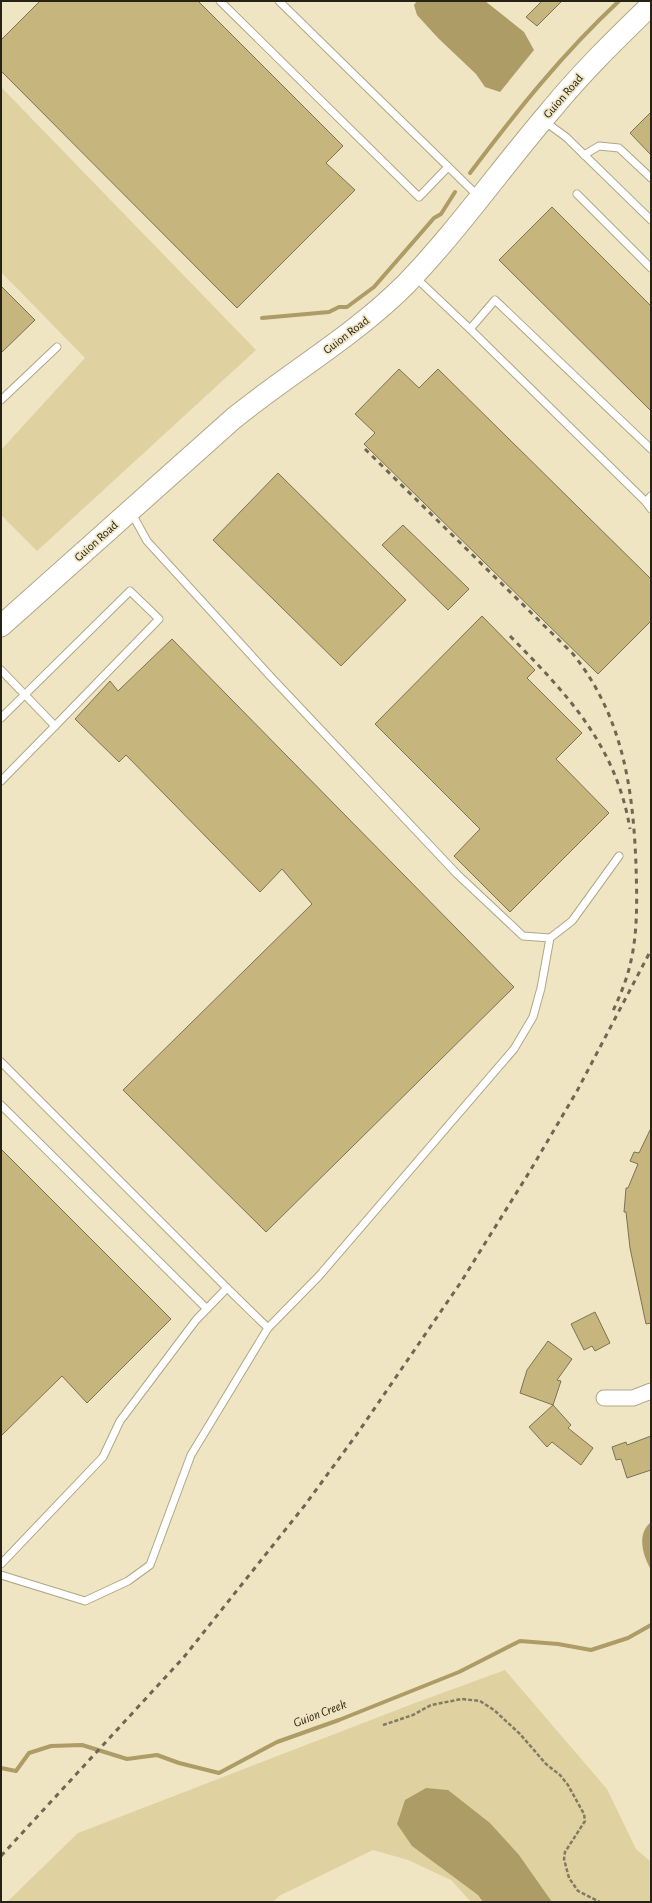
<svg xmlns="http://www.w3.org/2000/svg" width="652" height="1903" viewBox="0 0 652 1903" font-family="'Alegreya Sans',sans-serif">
<rect width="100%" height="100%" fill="#efe5c3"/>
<g fill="#e0d2a0">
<path d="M1,87L256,350L37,551L1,515V450L85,358L1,272Z"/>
<path d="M505,1670L607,1789L636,1849L651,1862V1902H471L451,1880L408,1860L373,1850L279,1896L273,1902H7L78,1833L415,1703Z"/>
</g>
<g fill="#ad9c65">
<path d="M417,1H485L524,32L534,50L500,92L485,87L476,74L438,38L417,15L414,5Z"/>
<path d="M651,1522V1570C643,1556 636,1534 651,1522Z"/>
<path d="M426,1788L448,1790L490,1823L519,1855L552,1902H483L478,1895L412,1846L397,1824L405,1800Z"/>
</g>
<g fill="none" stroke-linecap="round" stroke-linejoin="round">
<g stroke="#ad9c65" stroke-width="4">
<path d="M470,173C516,112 563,53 619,1"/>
<path d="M262,318L329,312L339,307H347L374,287L434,218L441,214L455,192"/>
<path d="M1,1768L16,1771L29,1753L51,1746L82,1745L127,1759L157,1755L179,1763L219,1773L277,1742L339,1720L459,1672L520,1641L558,1644L591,1650L628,1638L651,1625"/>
</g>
</g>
<g fill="#c6b57d" stroke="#7c7354">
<path d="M40,1H198L343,146L326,163L355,190L237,308L1,71V40Z"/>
<path d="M542,1H562L537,26L526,17Z"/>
<path d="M651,112V155L630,133Z"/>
<path d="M552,207L651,306V411L499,260Z"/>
<path d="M1,286L35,320L1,353Z"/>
<path d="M399,369L419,388L438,369L651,579V621L598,674L364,444L375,433L355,414Z"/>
<path d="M278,473L406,600L341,666L213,540Z"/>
<path d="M403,525L469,589L448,610L382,545Z"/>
<path d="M482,616L535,670L527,678L582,733L556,759L609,813L510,912L454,856L480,829L375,724Z"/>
<path d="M172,639L514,987L266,1232L123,1090L312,904L282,869L260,892L126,755L119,762L75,719L110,681L118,691Z"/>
<path d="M651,1128V1323L646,1324L630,1248L626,1212H624L626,1188H628L638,1164L630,1161L634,1152L639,1153Z"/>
<path d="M1,1149L171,1319L87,1403L62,1376L1,1436Z"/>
<path d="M595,1312L610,1343L595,1351L592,1346L584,1350L571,1324Z"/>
<path d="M548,1341L572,1359L557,1380L561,1381L553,1405L520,1393L527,1370Z"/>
<path d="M553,1405L571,1425L568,1428L593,1448L581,1465L552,1442L547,1447L529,1427Z"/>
<path d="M651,1436V1470L627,1478L621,1459L616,1460L612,1447L626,1442L627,1445Z"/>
</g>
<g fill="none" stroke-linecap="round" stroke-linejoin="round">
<defs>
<g id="lane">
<path d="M220,1L419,197L448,167"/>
<path d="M279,1L479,197"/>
<path d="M544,121L566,137L651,220"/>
<path d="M584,155L599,146L619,148L651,178"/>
<path d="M577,194L651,268"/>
<path d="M415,277L470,329L646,502L651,496"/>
<path d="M470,329L495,300L651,449"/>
<path d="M1,400L57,347"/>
<path d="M646,502L651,509"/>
<path d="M131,512L147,541L271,677L457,874L523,936L550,938L572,921L619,856"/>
<path d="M1,670L55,726L159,619L130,591L1,718"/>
<path d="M1,781L55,726"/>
<path d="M1,1062L227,1288L196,1320L120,1421L103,1457L1,1564"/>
<path d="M1,1105L207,1309"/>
<path d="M268,1328L319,1276L514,1049L533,1017L541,988L550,938"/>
<path d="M1,1575L85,1601L128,1581L150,1565L191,1455L268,1328L227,1288"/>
</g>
<path id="street" d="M604,1398H633L651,1391"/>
<path id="secondary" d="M1,626L234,418C291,372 354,336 406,284C458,230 502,167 551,110C582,72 616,39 651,5"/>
</defs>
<use href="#lane" stroke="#b0a787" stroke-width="9"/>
<use href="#street" stroke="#b0a787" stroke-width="17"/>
<use href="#secondary" stroke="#b0a787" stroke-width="23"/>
<path stroke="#817a64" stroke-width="2.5" stroke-dasharray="4 2" stroke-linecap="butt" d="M383,1725L413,1715L431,1705L462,1699L480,1701L494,1710L520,1734L546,1764L560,1775L568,1785L584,1814L585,1821L565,1852L564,1859L569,1878L578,1891L600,1902"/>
<use href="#lane" stroke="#fff" stroke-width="7"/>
<use href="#street" stroke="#fff" stroke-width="15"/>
<use href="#secondary" stroke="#fff" stroke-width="21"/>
<g stroke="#6d6753" stroke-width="3" stroke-dasharray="5 5" stroke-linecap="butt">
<path d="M365,449L573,654C623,717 633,788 636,865C637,898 638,933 630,965C626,982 619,998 612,1013"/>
<path d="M510,636C567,694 616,745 630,829"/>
<path d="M1,1856L184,1657L305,1505L357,1434L461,1282L530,1171L577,1091L651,950"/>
</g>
</g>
<g text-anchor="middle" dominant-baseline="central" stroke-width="3.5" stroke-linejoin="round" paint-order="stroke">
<g font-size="12" fill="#262216" stroke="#efe5c3">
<text transform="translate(563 96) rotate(-49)">Guion Road</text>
<text transform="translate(346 335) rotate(-37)">Guion Road</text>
<text transform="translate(96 541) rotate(-42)">Guion Road</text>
</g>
<g font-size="13" font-style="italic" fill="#31290f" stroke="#efe5c3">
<text transform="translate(320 1714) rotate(-21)">Guion Creek</text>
</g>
</g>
<rect width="652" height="1903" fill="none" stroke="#262216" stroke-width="4"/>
</svg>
